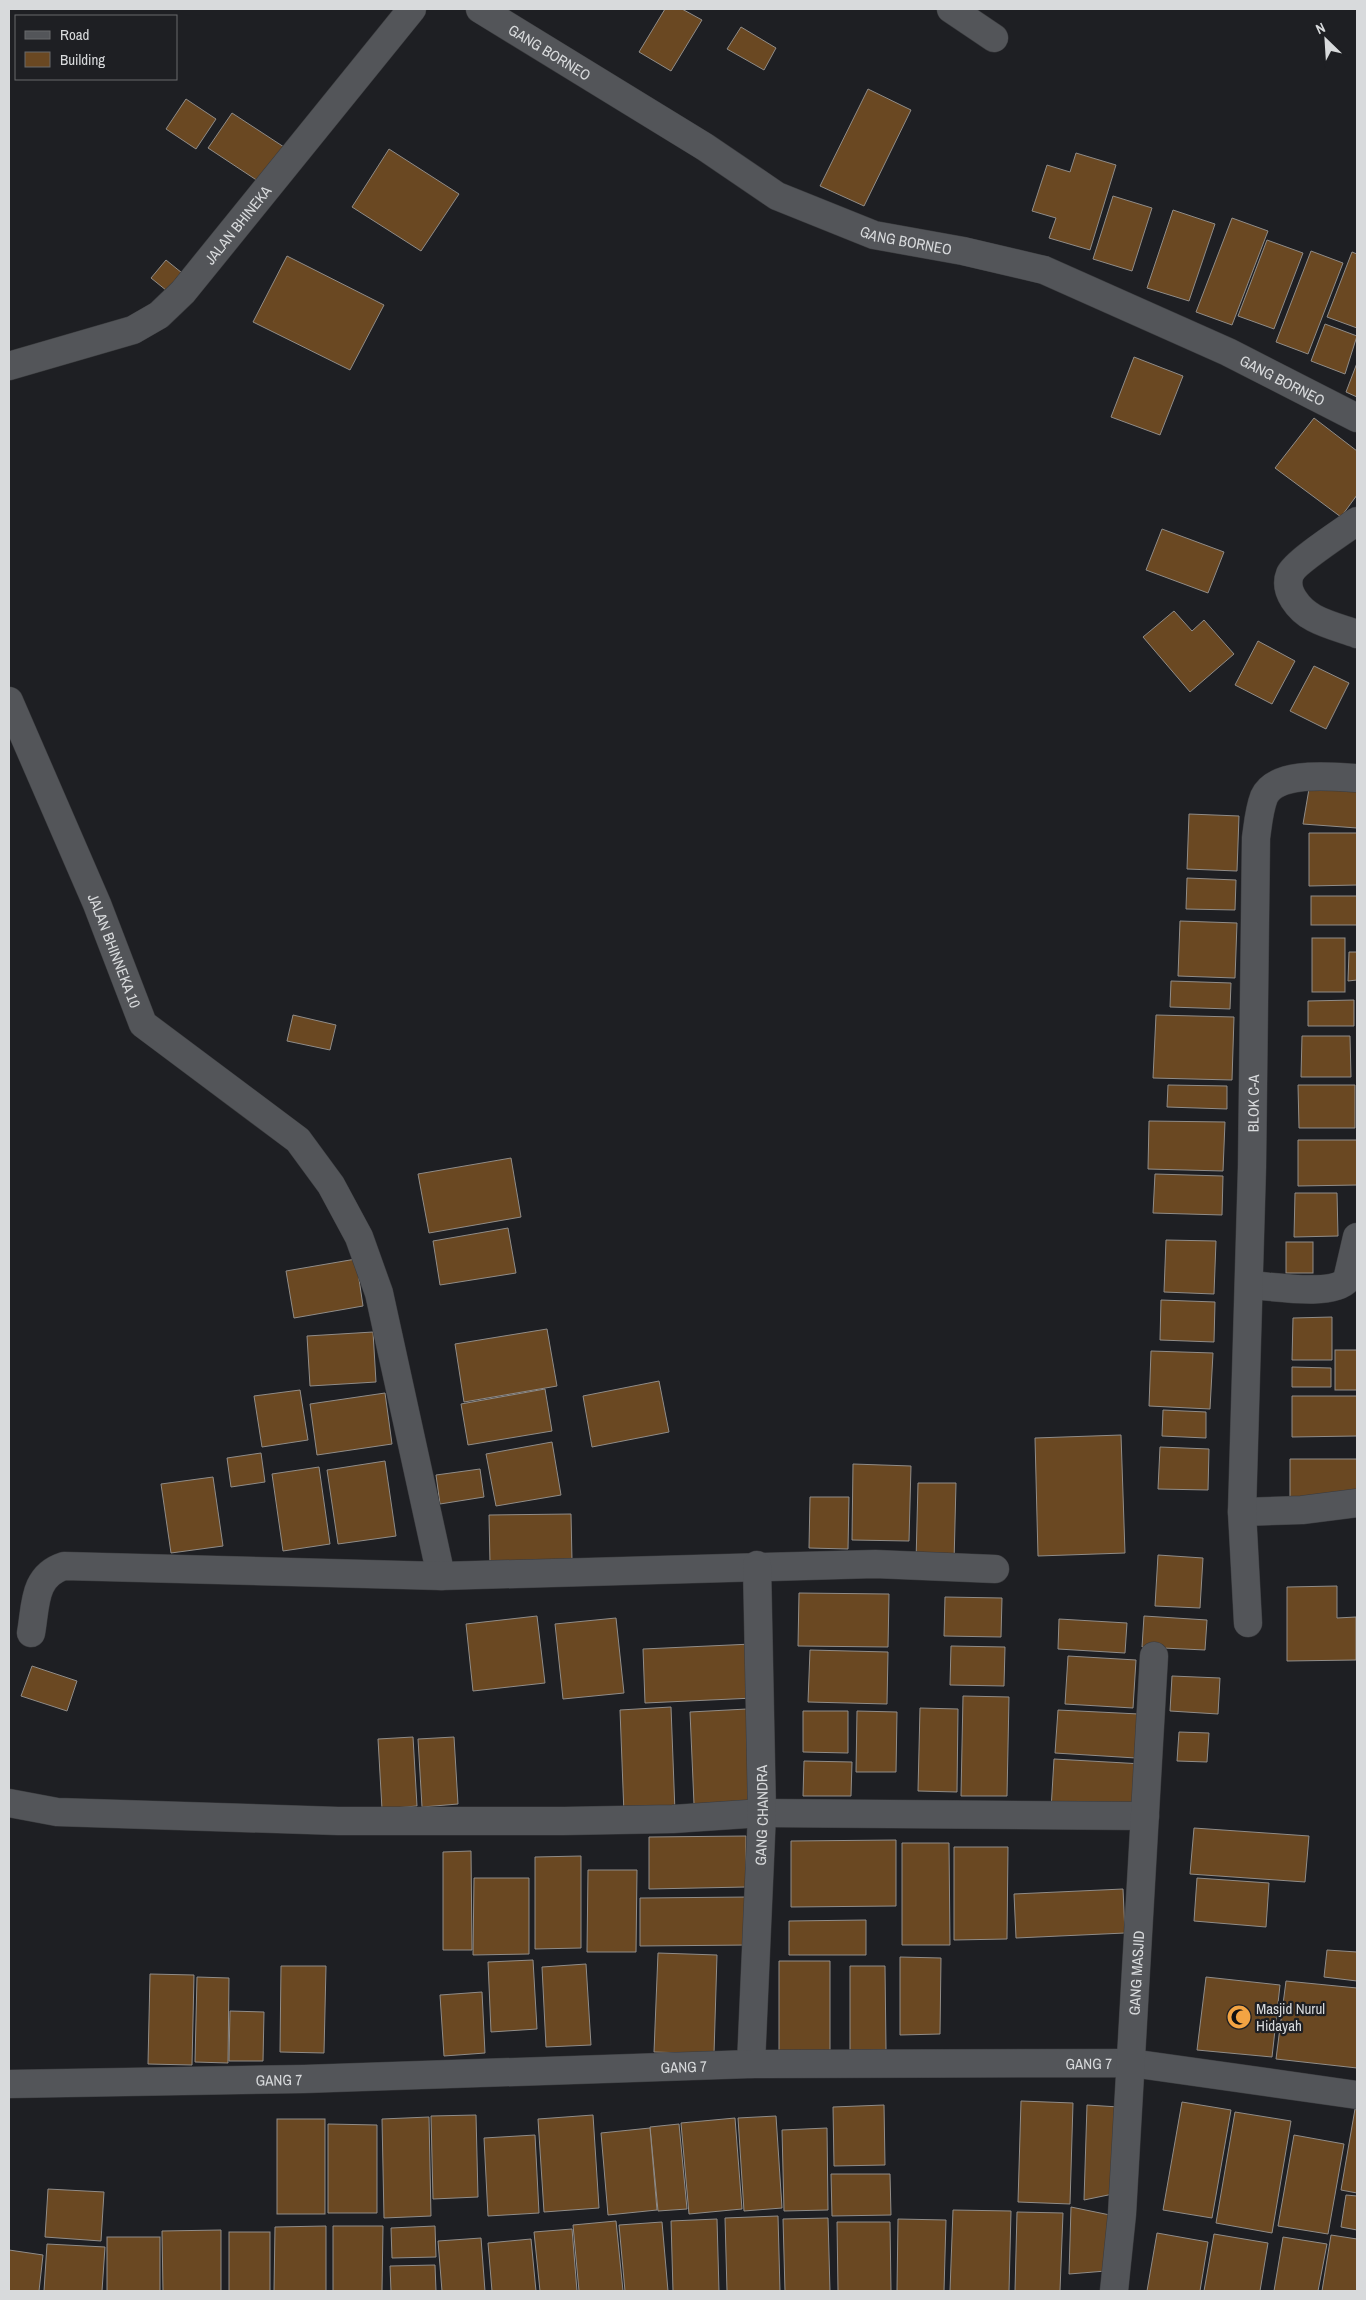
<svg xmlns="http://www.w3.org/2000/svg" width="1366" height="2300" viewBox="0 0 1366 2300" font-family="'Archivo Narrow',sans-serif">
<rect width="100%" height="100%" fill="#1e1f23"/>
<g fill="#6a4822" stroke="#908c88">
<path d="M665,9H682L702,20L671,71L639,52Z"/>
<path d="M741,27L776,48L764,70L727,49Z"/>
<path d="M868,89L911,110L864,206L820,186Z"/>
<path d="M186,99L216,119L196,149L166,129Z"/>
<path d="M232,113L287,149L264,185L208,148Z"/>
<path d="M389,149L459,194L421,251L352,207Z"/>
<path d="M1076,153L1116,165L1090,250L1049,238L1056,218L1032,211L1047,165L1070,172Z"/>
<path d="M1113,196L1152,208L1132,271L1093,259Z"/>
<path d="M1173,210L1215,224L1189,301L1147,288Z"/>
<path d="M1232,218L1268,231L1232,325L1196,312Z"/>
<path d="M1267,240L1303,253L1274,329L1238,316Z"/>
<path d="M1311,251L1343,263L1308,354L1276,342Z"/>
<path d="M1352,252L1357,254V328L1327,317Z"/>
<path d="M287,256L384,305L350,370L253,322Z"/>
<path d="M166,260L187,277L172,295L151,278Z"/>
<path d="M1325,324L1357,336L1345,374L1311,361Z"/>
<path d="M1134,357L1183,376L1160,435L1111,417Z"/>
<path d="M1357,363V397L1346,392Z"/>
<path d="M1314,418L1357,451V495L1341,517L1275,468Z"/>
<path d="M1162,529L1224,552L1208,593L1146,570Z"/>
<path d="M1174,611L1192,631L1204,620L1234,654L1190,692L1143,637Z"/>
<path d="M1258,641L1295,661L1272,704L1235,685Z"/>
<path d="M1314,666L1349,683L1326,729L1290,711Z"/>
<path d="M1310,783L1357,790V828L1303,824Z"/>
<path d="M1189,814L1239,816L1237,871L1187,869Z"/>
<path d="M1309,833H1357V885L1309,886Z"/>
<path d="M1187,878L1236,880L1235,910L1186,909Z"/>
<rect x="1311" y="896" width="46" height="29"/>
<path d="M1180,921L1237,923L1235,978L1178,976Z"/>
<rect x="1312" y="938" width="33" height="54"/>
<path d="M1349,952H1357V980L1348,981Z"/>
<path d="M1171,981L1231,983L1230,1009L1170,1007Z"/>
<path d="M1354,1000V1026H1308V1001Z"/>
<path d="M293,1015L336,1025L330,1050L287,1041Z"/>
<path d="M1156,1015L1234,1017L1232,1080L1153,1078Z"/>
<path d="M1302,1036H1350L1351,1077H1301Z"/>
<path d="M1168,1085L1227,1086V1109L1167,1107Z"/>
<path d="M1298,1085H1355V1128H1299Z"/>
<path d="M1149,1121L1225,1122L1223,1171L1148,1169Z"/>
<path d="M1298,1140H1357V1185L1298,1186Z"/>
<path d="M511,1158L521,1217L429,1233L418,1174Z"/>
<path d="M1155,1174L1223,1176L1222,1215L1153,1213Z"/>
<path d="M1295,1193H1337L1338,1236L1294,1237Z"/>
<path d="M508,1228L516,1273L440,1285L433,1241Z"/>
<path d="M1166,1240L1216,1241L1214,1294L1164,1292Z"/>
<rect x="1286" y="1242" width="27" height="31"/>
<path d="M356,1259L363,1306L294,1318L286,1271Z"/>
<path d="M1161,1300L1215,1302L1214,1342L1160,1340Z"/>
<path d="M1332,1317V1360H1292L1293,1318Z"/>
<path d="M547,1329L557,1386L464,1402L455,1344Z"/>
<path d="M373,1332L376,1382L310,1386L307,1336Z"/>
<rect x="1335" y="1350" width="22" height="40"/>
<path d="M1151,1351L1213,1353L1210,1409L1149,1406Z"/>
<path d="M1292,1367L1331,1368V1387H1292Z"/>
<path d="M659,1381L669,1432L592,1447L583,1396Z"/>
<path d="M545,1389L552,1431L468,1445L461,1404Z"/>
<path d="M300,1390L308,1440L262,1447L254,1396Z"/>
<path d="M385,1393L392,1444L317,1455L310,1404Z"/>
<path d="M1292,1396H1357V1436L1292,1437Z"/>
<path d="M1163,1410L1206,1412V1438L1162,1436Z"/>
<path d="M1121,1435L1125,1553L1038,1556L1035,1438Z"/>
<path d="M552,1442L561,1495L496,1506L486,1454Z"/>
<path d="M1160,1447L1209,1449L1208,1490L1158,1489Z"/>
<path d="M261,1453L265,1482L231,1487L227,1458Z"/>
<path d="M1290,1459H1357V1490L1290,1499Z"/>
<path d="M385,1461L396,1536L338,1544L327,1470Z"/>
<path d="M853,1464L911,1466L909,1541L852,1540Z"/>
<path d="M319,1467L330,1544L283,1551L272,1474Z"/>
<path d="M480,1469L484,1497L440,1504L436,1475Z"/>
<path d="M213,1477L223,1546L171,1553L161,1484Z"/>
<path d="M918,1483H956L954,1563L916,1562Z"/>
<path d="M810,1497H849L848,1549L809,1548Z"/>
<path d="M571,1514L572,1561L490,1563L489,1515Z"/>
<path d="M1158,1555L1203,1558L1200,1608L1155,1606Z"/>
<path d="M1337,1586V1618L1356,1617V1660L1287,1661V1587Z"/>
<path d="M799,1593L889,1594L888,1647L798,1646Z"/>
<path d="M945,1597L1002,1598L1001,1637L944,1636Z"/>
<path d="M537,1616L545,1683L473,1691L466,1624Z"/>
<path d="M1144,1616L1207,1620L1205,1650L1142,1647Z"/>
<path d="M616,1618L624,1693L563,1699L555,1624Z"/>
<path d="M1059,1619L1127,1623L1125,1653L1058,1649Z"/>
<path d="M752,1644L754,1698L645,1703L643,1649Z"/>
<path d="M951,1646L1005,1647L1004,1686L950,1685Z"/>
<path d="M810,1650L888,1652L887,1704L808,1702Z"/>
<path d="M1068,1656L1136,1660L1133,1708L1065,1704Z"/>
<path d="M32,1666L77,1681L67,1711L21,1696Z"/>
<path d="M1172,1676L1220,1678L1218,1714L1170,1711Z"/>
<path d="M963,1696L1009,1697L1007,1796H961Z"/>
<path d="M671,1707L675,1812L624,1814L620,1710Z"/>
<path d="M920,1708L958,1709L957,1792L918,1791Z"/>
<path d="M747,1709L750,1802L694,1804L690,1712Z"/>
<path d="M1058,1710L1139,1714L1136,1758L1055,1753Z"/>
<path d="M803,1711H848V1753L803,1752Z"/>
<path d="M857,1711L897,1712L896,1772H856Z"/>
<path d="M1179,1732L1209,1733L1207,1762L1177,1761Z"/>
<path d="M413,1737L417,1806L382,1809L378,1739Z"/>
<path d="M454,1737L458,1804L422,1807L418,1739Z"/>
<path d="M1054,1759L1143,1764L1140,1815L1051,1810Z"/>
<path d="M804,1761L852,1762L851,1796H803Z"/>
<path d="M1194,1828L1309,1836L1305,1882L1190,1874Z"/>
<path d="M746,1836V1887L649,1889V1837Z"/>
<path d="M896,1840V1906L791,1907V1841Z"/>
<path d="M902,1843H949L950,1945H902Z"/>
<path d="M954,1847H1008L1007,1939L954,1940Z"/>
<path d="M471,1851L472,1950H443V1852Z"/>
<path d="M581,1856V1948L535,1949V1857Z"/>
<path d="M588,1870H637L636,1952H587Z"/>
<path d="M474,1878H529V1954L473,1955Z"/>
<path d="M1197,1878L1269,1883L1266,1927L1194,1921Z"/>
<path d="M1123,1889L1125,1933L1016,1938L1014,1894Z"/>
<path d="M750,1897V1945L640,1946V1898Z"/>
<path d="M866,1920V1955H789V1921Z"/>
<path d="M1327,1950L1357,1952V1981L1324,1977Z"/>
<path d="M658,1953L717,1955L714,2054L654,2052Z"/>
<path d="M900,1957L941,1958L940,2034L900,2035Z"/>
<path d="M533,1960L537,2029L491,2032L488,1962Z"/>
<path d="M779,1961H830V2054L779,2055Z"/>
<path d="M586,1964L591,2045L546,2047L542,1967Z"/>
<path d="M281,1966H326L324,2053L280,2052Z"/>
<path d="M850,1966H885L886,2050L850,2051Z"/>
<path d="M150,1974L194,1975L192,2065L148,2064Z"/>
<path d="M197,1977L229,1978L228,2063L195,2062Z"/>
<path d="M1206,1977L1280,1985L1272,2057L1197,2050Z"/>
<path d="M1286,1981L1357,1988V2068L1276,2059Z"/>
<path d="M482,1992L485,2053L444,2056L440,1995Z"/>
<path d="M230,2011L264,2012L263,2061H229Z"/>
<path d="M1021,2101L1073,2103L1070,2204L1018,2202Z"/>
<path d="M1182,2102L1231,2110L1212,2218L1163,2210Z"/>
<path d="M884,2105L885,2165L834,2166L833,2107Z"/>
<path d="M1087,2105L1119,2107L1113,2194L1084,2200Z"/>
<path d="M1355,2109L1357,2110V2193L1341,2190Z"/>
<path d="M1235,2112L1291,2121L1272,2233L1216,2223Z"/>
<path d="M476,2115L478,2197L433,2199L431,2116Z"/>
<path d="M593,2115L599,2208L544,2212L538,2119Z"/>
<path d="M776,2116L782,2208L744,2211L738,2118Z"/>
<path d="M429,2117L431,2216L384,2218L382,2119Z"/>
<path d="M735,2118L742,2209L689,2214L681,2123Z"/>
<rect x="277" y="2119" width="48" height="95"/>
<path d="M328,2124L377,2125V2213H328Z"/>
<path d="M679,2124L687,2209L658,2211L650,2127Z"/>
<path d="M650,2128L657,2210L608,2215L601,2133Z"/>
<path d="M827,2128L828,2210L784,2211L782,2130Z"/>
<path d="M535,2135L539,2213L488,2216L484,2138Z"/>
<path d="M1294,2135L1344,2144L1328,2234L1278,2226Z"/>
<path d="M831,2174H890L891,2215L832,2216Z"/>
<path d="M48,2189L104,2192L101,2241L45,2237Z"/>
<path d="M1346,2195L1357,2196V2230L1341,2227Z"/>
<path d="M1071,2207L1110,2215L1106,2271L1069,2274Z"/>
<path d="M953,2210L1011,2211L1009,2291H950Z"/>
<path d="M1017,2212L1063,2213L1060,2291H1015Z"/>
<path d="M778,2216L780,2291H727L725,2218Z"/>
<path d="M828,2218L830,2291H785L783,2219Z"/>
<path d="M717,2219L719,2291H673L671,2221Z"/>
<path d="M898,2219L946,2220L944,2291H897Z"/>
<path d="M616,2221L623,2291H579L573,2225Z"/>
<path d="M662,2222L668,2291H625L619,2225Z"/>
<path d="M837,2222H890L891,2291H838Z"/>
<path d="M326,2226V2291H274L275,2227Z"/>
<path d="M333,2226H383L382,2291H333Z"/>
<path d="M435,2226L436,2257L392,2258L391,2228Z"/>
<path d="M572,2229L577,2291H540L534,2232Z"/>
<path d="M221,2230V2291H163L162,2231Z"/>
<rect x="229" y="2232" width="41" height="59"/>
<path d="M1157,2233L1208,2242L1200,2291H1147Z"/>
<path d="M1214,2234L1268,2243L1260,2291H1204Z"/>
<path d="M1331,2235L1357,2239V2291H1322Z"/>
<rect x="107" y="2237" width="53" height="54"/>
<path d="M1283,2237L1327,2244L1318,2291H1274Z"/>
<path d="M481,2238L485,2291H442L438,2241Z"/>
<path d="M531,2239L536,2291H492L488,2243Z"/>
<path d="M47,2244L105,2247L102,2291H44Z"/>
<path d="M9,2250L43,2255L39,2291H9Z"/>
<path d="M435,2265L436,2291H391L390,2266Z"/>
</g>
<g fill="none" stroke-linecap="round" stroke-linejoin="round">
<defs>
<g id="minor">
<path id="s1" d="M480,9L705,147L777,196L874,235L963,251L1044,270L1228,352L1357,418"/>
<path d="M951,9L994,38"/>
<path id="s2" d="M9,366L133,330L159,315L183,292L412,9"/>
<path d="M1357,521C1345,530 1295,562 1290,574C1283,591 1299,610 1314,618C1327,625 1343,629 1357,634"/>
<path id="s3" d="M9,701L97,904L143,1024L298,1140L331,1185L359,1237L379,1293L441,1576"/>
<path d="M1249,1285C1272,1286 1332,1297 1347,1280L1357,1237"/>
<path d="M1242,1512L1302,1510L1357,1503"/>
<path id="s4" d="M1248,1623L1242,1512L1252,1167L1256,838C1258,824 1259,810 1264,797C1276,770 1332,777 1357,778"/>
<path d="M31,1633C36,1605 33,1576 64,1566L441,1576L875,1564L995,1569"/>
<path d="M9,1803L57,1812L338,1821H564L673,1819L762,1813L1145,1816"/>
<path id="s5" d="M751,2064L762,1813L757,1565"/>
<path id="s6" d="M9,2084L304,2079L751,2064L1131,2063L1357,2095"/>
<path id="s7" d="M1114,2291L1122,2214L1154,1656"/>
</g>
</defs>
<use href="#minor" stroke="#3a3b3e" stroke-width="29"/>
<use href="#minor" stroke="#535559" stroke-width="28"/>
</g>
<defs>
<symbol id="mosque-disc" viewBox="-11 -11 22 22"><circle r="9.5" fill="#f3a443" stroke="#1e1f23"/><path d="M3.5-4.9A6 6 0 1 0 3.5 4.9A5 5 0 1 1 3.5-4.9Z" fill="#111"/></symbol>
</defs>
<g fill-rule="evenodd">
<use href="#mosque-disc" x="1225" y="2003" width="28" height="28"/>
</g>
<g text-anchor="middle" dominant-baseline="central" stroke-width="4.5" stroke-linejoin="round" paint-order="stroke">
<g font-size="15" fill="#d8dadc" stroke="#1e1f23">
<text stroke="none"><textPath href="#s1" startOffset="82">GANG BORNEO</textPath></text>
<text stroke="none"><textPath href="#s2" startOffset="279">JALAN BHINEKA</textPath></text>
<text stroke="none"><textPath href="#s1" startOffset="488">GANG BORNEO</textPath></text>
<text stroke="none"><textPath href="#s1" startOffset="892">GANG BORNEO</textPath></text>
<text stroke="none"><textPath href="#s3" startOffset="271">JALAN BHINNEKA 10</textPath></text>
<text stroke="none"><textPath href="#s4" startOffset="520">BLOK C-A</textPath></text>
<text stroke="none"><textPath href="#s5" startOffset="249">GANG CHANDRA</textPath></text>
<text stroke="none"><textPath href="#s7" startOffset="319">GANG MASJID</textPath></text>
<text stroke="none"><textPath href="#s6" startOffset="1080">GANG 7</textPath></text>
<text stroke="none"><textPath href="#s6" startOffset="675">GANG 7</textPath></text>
<text stroke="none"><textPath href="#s6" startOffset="270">GANG 7</textPath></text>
</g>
<g font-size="15" fill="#d8dadc" stroke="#1e1f23" text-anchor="start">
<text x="1256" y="2008">Masjid Nurul<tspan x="1256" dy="17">Hidayah</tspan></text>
</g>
</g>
<rect width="1366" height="2300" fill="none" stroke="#d8dadc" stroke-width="20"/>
<rect x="15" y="15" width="162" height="65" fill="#1e1f23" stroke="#686a6d"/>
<rect x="25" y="31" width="25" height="8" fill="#535559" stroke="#686a6d"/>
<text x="60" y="40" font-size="15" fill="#d8dadc">Road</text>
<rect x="25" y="52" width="25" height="15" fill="#6a4822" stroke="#686a6d"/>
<text x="60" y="65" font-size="15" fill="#d8dadc">Building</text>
<g transform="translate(1326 40) rotate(335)" stroke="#1e1f23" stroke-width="4" paint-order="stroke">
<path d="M0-4L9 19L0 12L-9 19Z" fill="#d8dadc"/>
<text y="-8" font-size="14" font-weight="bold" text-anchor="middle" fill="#d8dadc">N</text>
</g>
</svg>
